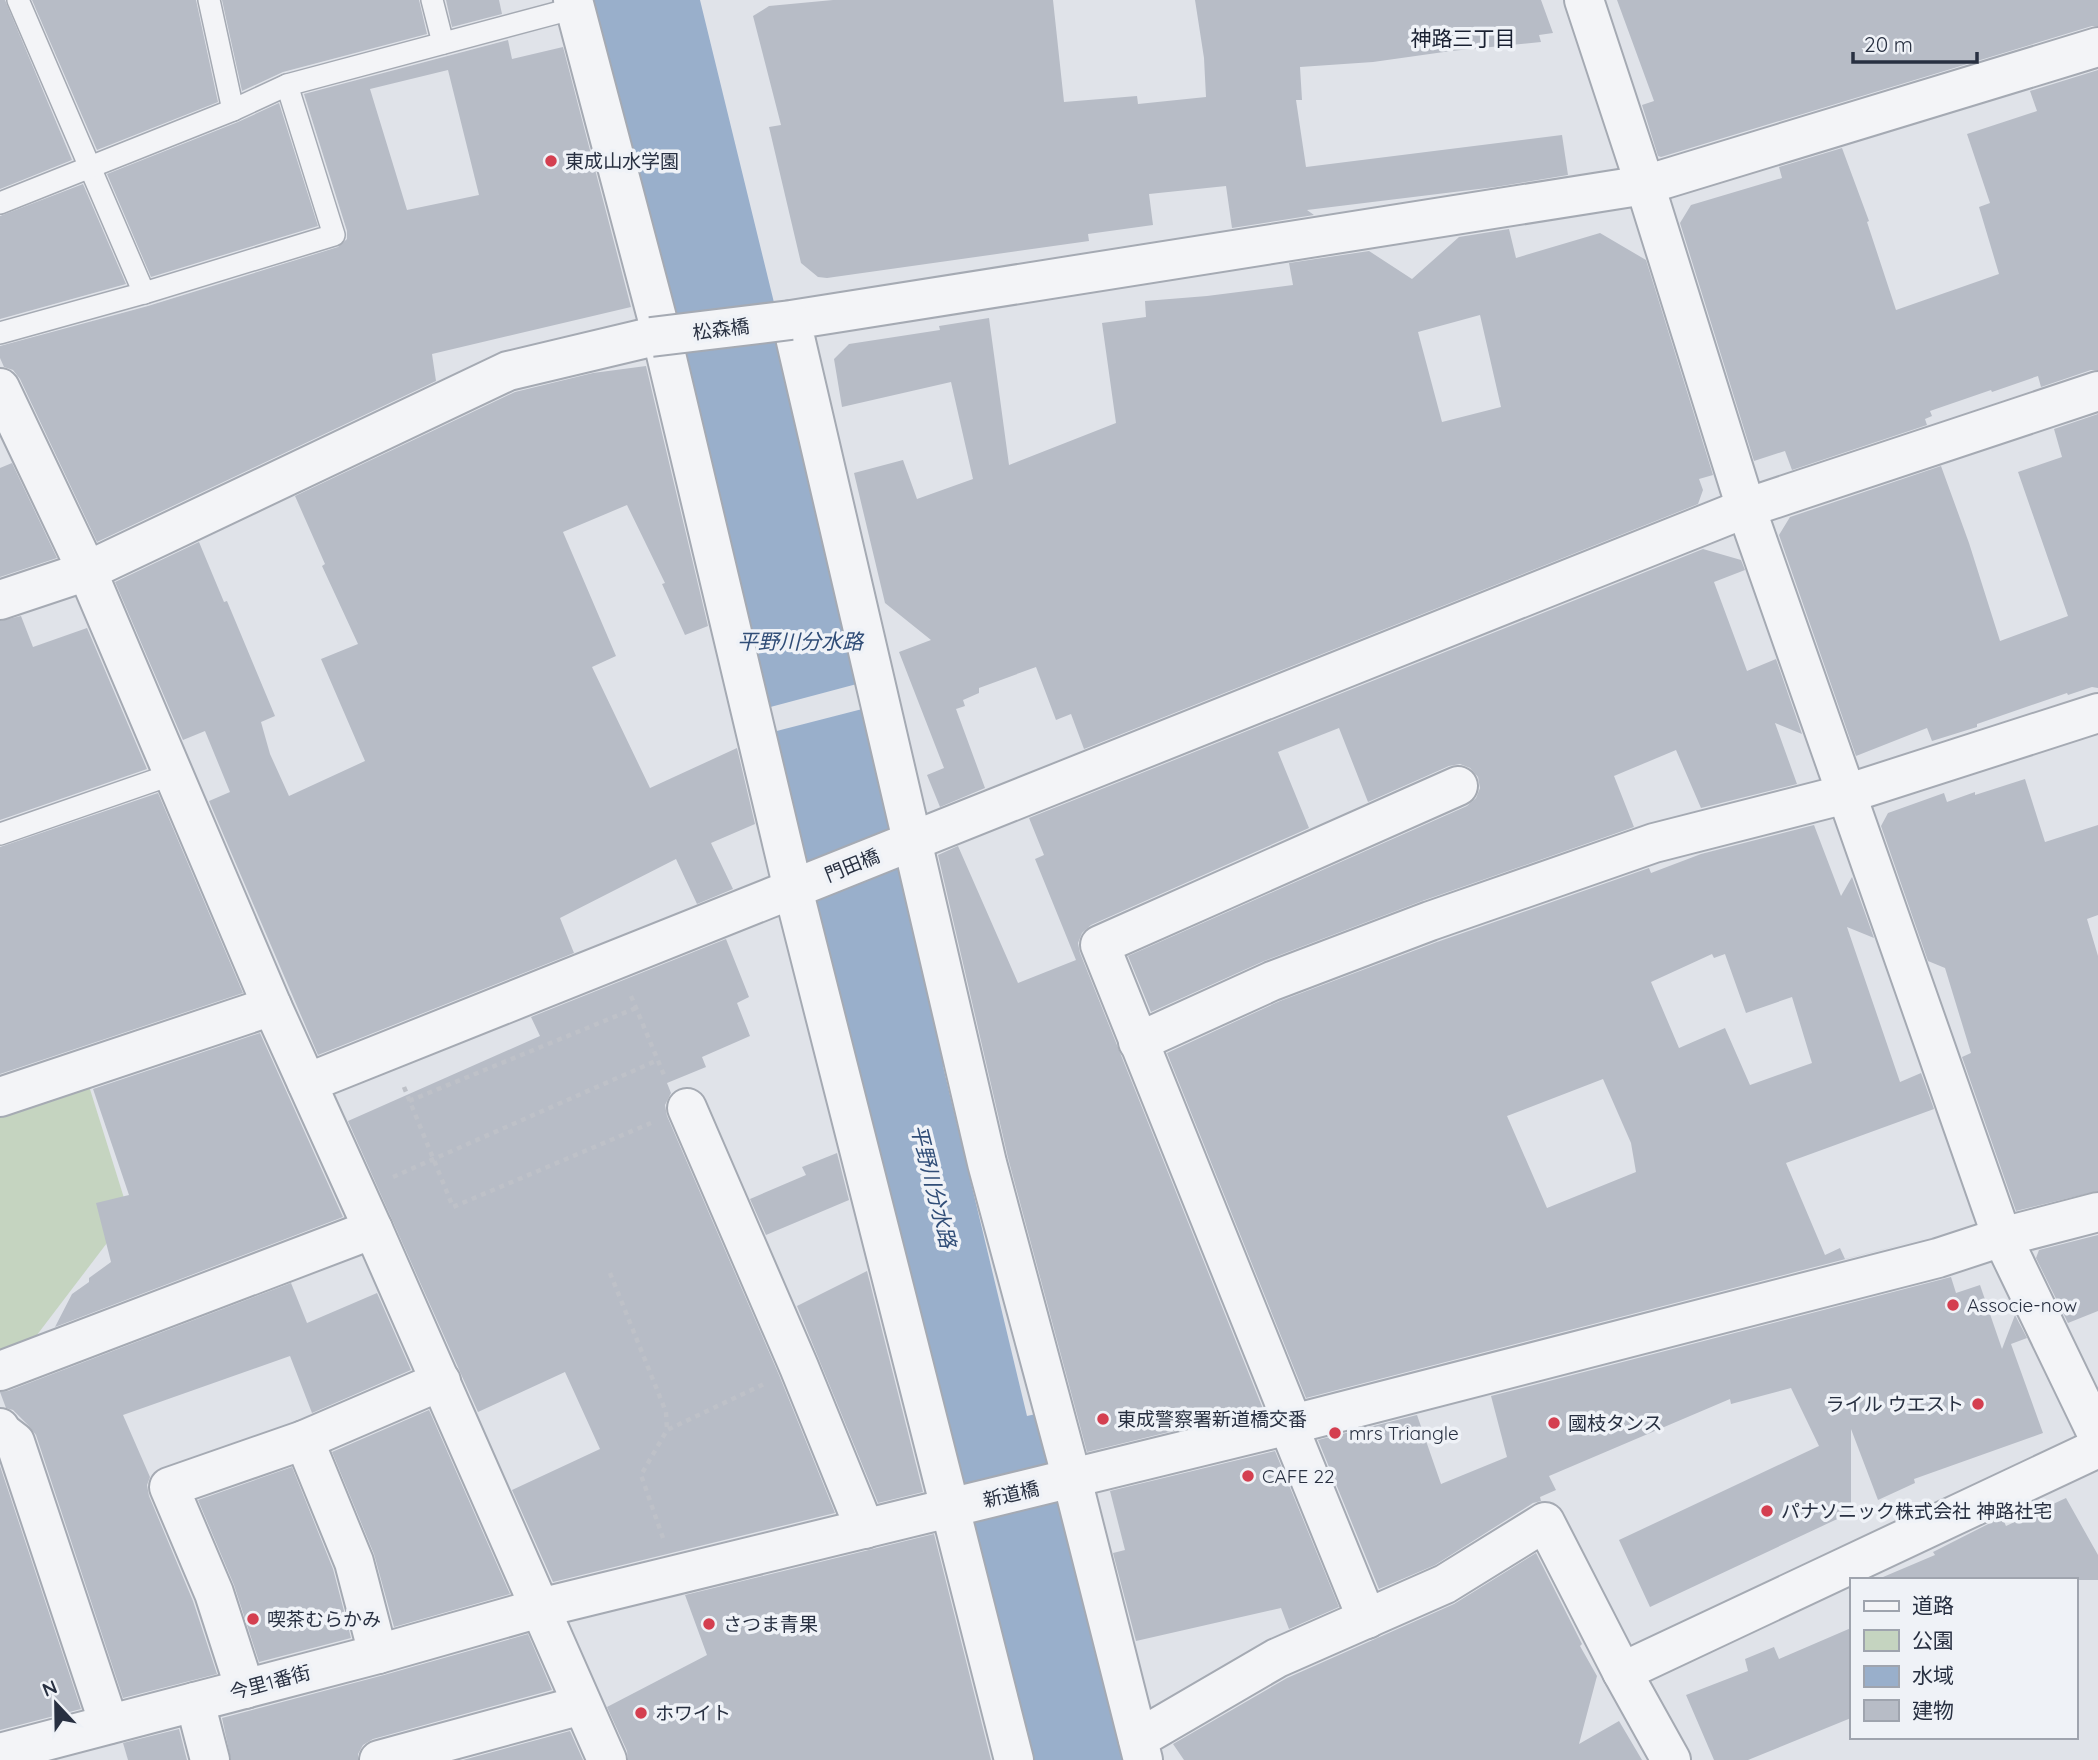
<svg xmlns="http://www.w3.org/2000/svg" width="2098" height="1760" viewBox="0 0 2098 1760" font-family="Quicksand,'Noto Sans JP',sans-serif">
<rect width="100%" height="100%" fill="#e0e3e9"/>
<path fill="#c5d4c0" d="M89,1086L129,1214L24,1352L0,1360V1113Z"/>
<path fill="#99afcb" d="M587,0H700L960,1063L943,1066L1027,1416L1045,1412L1131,1760H1030L863,1088Z"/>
<path fill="#e0e3e9" d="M868,681L874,706L765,734L759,710Z"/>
<g fill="#b7bcc6" fill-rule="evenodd">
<path d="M0,0H5L72,160L0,189Z"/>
<path d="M32,0H196L218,102L97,150Z"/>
<path d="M222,0H419L427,34L283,72L242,91Z"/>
<path d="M446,0H499L502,14L452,27Z"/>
<path d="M833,0H1053L1064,102L1137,96L1138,104L1206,97L1204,58L1195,0H1541L1553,33L1539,35L1541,42L1451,51L1373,62L1300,67L1302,100H1296L1306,167L1562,135L1568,175L1495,187L1307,210L1314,215L1232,228L1226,186L1149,194L1153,225L1088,234L1089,241L827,278L818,277L801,263L769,127L781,125L753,16L769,6Z"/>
<path d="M1617,0H2098V26H2092L1661,157L1658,156L1642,105L1654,101Z"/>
<path d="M508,40L512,59L563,47L631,307L432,354L436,381L97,542L20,379L13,370L4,367L0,358V346L148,306L338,247L347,239V231L304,94ZM448,70L479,195L407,210L370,89Z"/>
<path d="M2098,70V370H2091L2041,387L2038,376L1992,392L1991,390L1930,411L1932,416L1925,419L1927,425L1792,470L1785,451L1754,461L1680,223L1691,205L1782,178L1779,167L1842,148L1869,221L1867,222L1896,310L1999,274L1979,207L1990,203L1967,134L2037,111L2030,91Z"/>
<path d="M279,103L318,226L151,277L107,174L238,122Z"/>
<path d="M83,184L126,284L0,319V216Z"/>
<path d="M1509,229L1516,258L1600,233L1646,260L1713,475L1699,479L1703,490L1698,504L1084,749L1071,714L1056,720L1036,667L979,688V693L963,700L965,706L956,709L985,788L940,807L927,775L944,768L899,652L931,640L885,603L854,473L903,460L917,499L973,479L951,382L842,407L834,359L849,344L940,330L939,326L989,318L1009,465L1116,423L1102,323L1146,317L1145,301L1207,296L1293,285L1289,263L1369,251L1412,279L1459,237ZM1480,315L1501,407L1442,422L1418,332Z"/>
<path d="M646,366L708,626L685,635L662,584L665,583L627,505L563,532L616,656L592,667L650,788L737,748L755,824L711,843L733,889L697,904L676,859L560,918L574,953L318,1055L209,801L230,792L205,731L183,740L115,582L199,542L224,602L227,601L275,716L261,722L270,754L289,796L365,761L321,659L358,644L322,566L325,564L295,496L515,392L593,373Z"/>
<path d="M2098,414V688L2092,687L2068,695L2067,693L1977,724V727L1932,741L1927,728L1856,756L1779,535L1790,517L1941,466L1969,543L2000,641L2068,616L2018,472L2062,457L2054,429Z"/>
<path d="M12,463L57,558L0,577V468Z"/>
<path d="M1703,549L1741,560L1745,570L1714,582L1747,671L1776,659L1802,734L1775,723L1797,784L1701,808L1676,750L1614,776L1634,827L1422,901L1264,961L1151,1012L1128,956L1467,806L1476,798L1480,788L1478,777L1470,768L1460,764L1449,766L1368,802L1339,728L1278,752L1309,828L1091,925L1082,933L1078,943L1080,953L1263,1409L1087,1452L1008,1158L938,855L958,846L1018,983L1076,960L1035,859L1044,855L1029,818Z"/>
<path d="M21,616L33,647L87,628L147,769L0,820V621Z"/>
<path d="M2025,779L2045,842L2098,825V915L2087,919L2098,956V1191L2016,1211L1962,1057L1971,1053L1945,968L1928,961L1881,826L1888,813L1944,793L1947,802L1975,792V795Z"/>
<path d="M158,793L243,993L0,1074V847Z"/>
<path d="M1814,825L1841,896L1852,877L1874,938L1847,927L1900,1082L1921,1073L1934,1109L1786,1163L1825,1255L1840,1248L1845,1259L1935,1236L1306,1398L1167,1053L1280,1001L1437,942L1649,868L1651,873L1701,854ZM1712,954L1714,958L1725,954L1746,1013L1792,997L1812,1063L1750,1085L1725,1028L1679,1048L1651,982ZM1603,1079L1631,1143L1636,1172L1547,1208L1507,1116Z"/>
<path d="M726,939L749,997L737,1003L750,1036L702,1057L706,1067L667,1083L671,1093L665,1105L667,1116L779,1375L835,1513L553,1582L512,1490L600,1449L565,1372L478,1412L348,1121L540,1036L531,1017Z"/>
<path d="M260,1033L343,1217L55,1327L72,1294L89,1282V1278L111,1262L96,1203L129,1195L93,1089Z"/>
<path d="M837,1153L849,1200L766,1235L750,1199L806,1175L802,1167Z"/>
<path d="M2098,1235V1311L2068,1323L2036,1258L2039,1250Z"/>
<path d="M867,1271L923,1492L878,1503L797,1306Z"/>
<path d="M1951,1277L1956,1293L1980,1285L2002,1349L2015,1315L2027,1338L2011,1344L2043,1433L1914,1479L1915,1483L1878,1500L1851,1429V1516L1850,1513L1650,1607L1619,1540L1819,1446L1791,1388L1731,1404L1730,1399L1549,1476L1556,1490L1540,1497L1541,1501L1533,1503L1435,1565L1379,1589L1318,1440L1417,1415L1441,1484L1507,1457L1491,1396Z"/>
<path d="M291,1283L307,1323L377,1293L411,1370L312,1413L290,1356L123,1415L150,1477L147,1485L149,1496L193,1601L217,1674L123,1698L36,1435L28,1425L13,1410L6,1408L0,1392L8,1391Z"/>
<path d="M429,1410L510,1594L394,1627L374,1554L332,1452Z"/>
<path d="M1275,1451L1339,1607L1289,1629L1281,1608L1136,1641L1113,1553L1125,1550L1110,1491Z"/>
<path d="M0,1466L81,1709L0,1730Z"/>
<path d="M292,1467L333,1569L351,1638L259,1662L234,1585L198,1500Z"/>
<path d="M2066,1498L2098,1555V1580H1876L1935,1555L1933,1552L2002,1517L2006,1526Z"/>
<path d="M934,1534L991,1760H628L627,1751L607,1707L707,1655L685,1595Z"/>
<path d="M1536,1553L1582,1644L1580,1646L1597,1676L1579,1744L1619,1721L1642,1760H1184L1173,1744L1287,1678L1454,1604Z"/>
<path d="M1851,1628V1718L1748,1760H1714L1686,1695L1748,1671L1745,1659L1774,1647L1779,1659Z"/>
<path d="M528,1634L552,1690L373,1739L363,1745L358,1754V1760H231L222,1718L384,1675Z"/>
<path d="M179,1729L187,1760H128L123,1743Z"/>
<path d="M570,1731L583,1760H463Z"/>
</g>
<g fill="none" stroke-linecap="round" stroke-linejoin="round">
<defs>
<g id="lane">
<path d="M18,0L144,293"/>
<path d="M209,0L233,110"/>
<path d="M432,0L443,43"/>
<path d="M0,203L233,110L287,85L575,8"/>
<path d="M0,333L144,293L334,235L287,85"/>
<path d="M0,834L173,774"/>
</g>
<g id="street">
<path d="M573,0L660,329L793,889L1014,1760"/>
<path d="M1584,0L1645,185L1746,508L2002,1237L2098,1436"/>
<path d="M0,388L87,571L272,1006L373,1229L0,1371"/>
<path d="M0,600L87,571L508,371L651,337"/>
<path d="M1138,1042L1272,981L1430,921L1654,843L1846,794L2098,713"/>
<path d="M307,1083L1746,508L2098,391"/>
<path d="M0,1097L272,1006"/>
<path d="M687,1108L799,1367L865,1529"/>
<path d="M373,1229L607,1760"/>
<path d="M1293,1424L1100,945L1458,786"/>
<path d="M1288,1425L1367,1619"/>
<path d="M0,1428L2,1432L15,1442L109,1724"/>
<path d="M304,1440L354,1562L378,1654"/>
<path d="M1622,1672L1671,1760"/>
<path d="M245,1689L214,1593L169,1487L304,1440L441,1381"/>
<path d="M195,1702L210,1760"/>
<path d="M1138,1739L1277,1658L1445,1584L1545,1522L1622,1672L2098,1448"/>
<path d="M0,1753L378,1654L540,1608L1293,1424L1938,1258L2002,1237L2098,1212"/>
<path d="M379,1760L582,1705"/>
<path d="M1143,1760L1072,1479L987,1163L791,320L1645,185L2098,47"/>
</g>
</defs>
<use href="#lane" stroke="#a5aab3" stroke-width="24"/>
<use href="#street" stroke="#a5aab3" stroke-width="42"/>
<g stroke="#bec1c8" stroke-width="4.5" stroke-dasharray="5 5" stroke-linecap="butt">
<path d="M631,996L664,1075"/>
<path d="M404,1087L453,1207L651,1123"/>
<path d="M409,1101L636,1008"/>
<path d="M393,1177L658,1060"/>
<path d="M610,1273L666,1412L667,1430"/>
<path d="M663,1538L641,1475L667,1430L764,1384"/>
</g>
<use href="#lane" stroke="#f3f4f7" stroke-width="21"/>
<use href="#street" stroke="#f3f4f7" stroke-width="38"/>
<defs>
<path id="street-bridge" d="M651,337L791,320"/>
</defs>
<use href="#street-bridge" stroke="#a5aab3" stroke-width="42" stroke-linecap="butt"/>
<use href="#street-bridge" stroke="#f3f4f7" stroke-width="38"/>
</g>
<g fill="#d43f50" stroke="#eff2f7" stroke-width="2.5">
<circle cx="551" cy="161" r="7"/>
<circle cx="1953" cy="1305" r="7"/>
<circle cx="1978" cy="1404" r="7"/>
<circle cx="1103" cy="1419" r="7"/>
<circle cx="1554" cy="1423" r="7"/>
<circle cx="1335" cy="1433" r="7"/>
<circle cx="1248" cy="1476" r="7"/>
<circle cx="1767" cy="1511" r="7"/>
<circle cx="253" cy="1619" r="7"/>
<circle cx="709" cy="1624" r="7"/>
<circle cx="641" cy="1713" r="7"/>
</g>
<g text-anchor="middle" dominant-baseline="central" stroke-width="7" stroke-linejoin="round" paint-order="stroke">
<g font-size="19" fill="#283041" stroke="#eff2f7" text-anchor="start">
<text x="565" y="161">東成山水学園</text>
<text x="1967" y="1305">Associe-now</text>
<text x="1964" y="1404" text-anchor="end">ライル ウエスト</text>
<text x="1117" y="1419">東成警察署新道橋交番</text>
<text x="1568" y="1423">國枝タンス</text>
<text x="1349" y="1433">mrs Triangle</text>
<text x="1262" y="1476">CAFE 22</text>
<text x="1781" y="1511">パナソニック株式会社 神路社宅</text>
<text x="267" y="1619">喫茶むらかみ</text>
<text x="723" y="1624">さつま青果</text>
<text x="655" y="1713">ホワイト</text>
</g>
<g font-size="19" fill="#283041" stroke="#eff2f7">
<text transform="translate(721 329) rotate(-7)">松森橋</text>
<text transform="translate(852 865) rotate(-22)">門田橋</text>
<text transform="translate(1011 1494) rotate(-13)">新道橋</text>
<text transform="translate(270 1682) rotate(-15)">今里1番街</text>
</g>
<g font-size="21" fill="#1a2132" stroke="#eff2f7">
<text x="1463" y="38">神路三丁目</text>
</g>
<g font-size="21" font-style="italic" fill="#304d77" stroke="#eff2f7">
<text x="800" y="641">平野川分水路</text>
<text transform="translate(934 1186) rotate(76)">平野川分水路</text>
</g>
</g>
<rect x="1850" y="1578" width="228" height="161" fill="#eff2f7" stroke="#9fa4ae" stroke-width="2"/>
<rect x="1864" y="1601" width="35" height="10" fill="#f3f4f7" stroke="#9fa4ae" stroke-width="2"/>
<text x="1912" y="1613" font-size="21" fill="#283041">道路</text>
<rect x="1864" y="1630" width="35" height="21" fill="#c5d4c0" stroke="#9fa4ae" stroke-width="2"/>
<text x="1912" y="1648" font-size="21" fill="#283041">公園</text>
<rect x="1864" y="1666" width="35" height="21" fill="#99afcb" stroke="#9fa4ae" stroke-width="2"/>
<text x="1912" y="1683" font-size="21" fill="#283041">水域</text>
<rect x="1864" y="1700" width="35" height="21" fill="#b7bcc6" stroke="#9fa4ae" stroke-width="2"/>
<text x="1912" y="1718" font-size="21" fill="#283041">建物</text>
<g transform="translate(56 1704) rotate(338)" stroke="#eff2f7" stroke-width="5" paint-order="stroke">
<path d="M0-5L12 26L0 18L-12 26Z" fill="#283041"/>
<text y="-10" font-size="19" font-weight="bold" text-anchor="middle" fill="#283041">N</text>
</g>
<path d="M1853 52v10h124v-10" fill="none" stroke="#283041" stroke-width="3.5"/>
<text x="1864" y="52" font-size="21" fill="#283041" stroke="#eff2f7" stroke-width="5" paint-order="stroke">20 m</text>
</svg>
